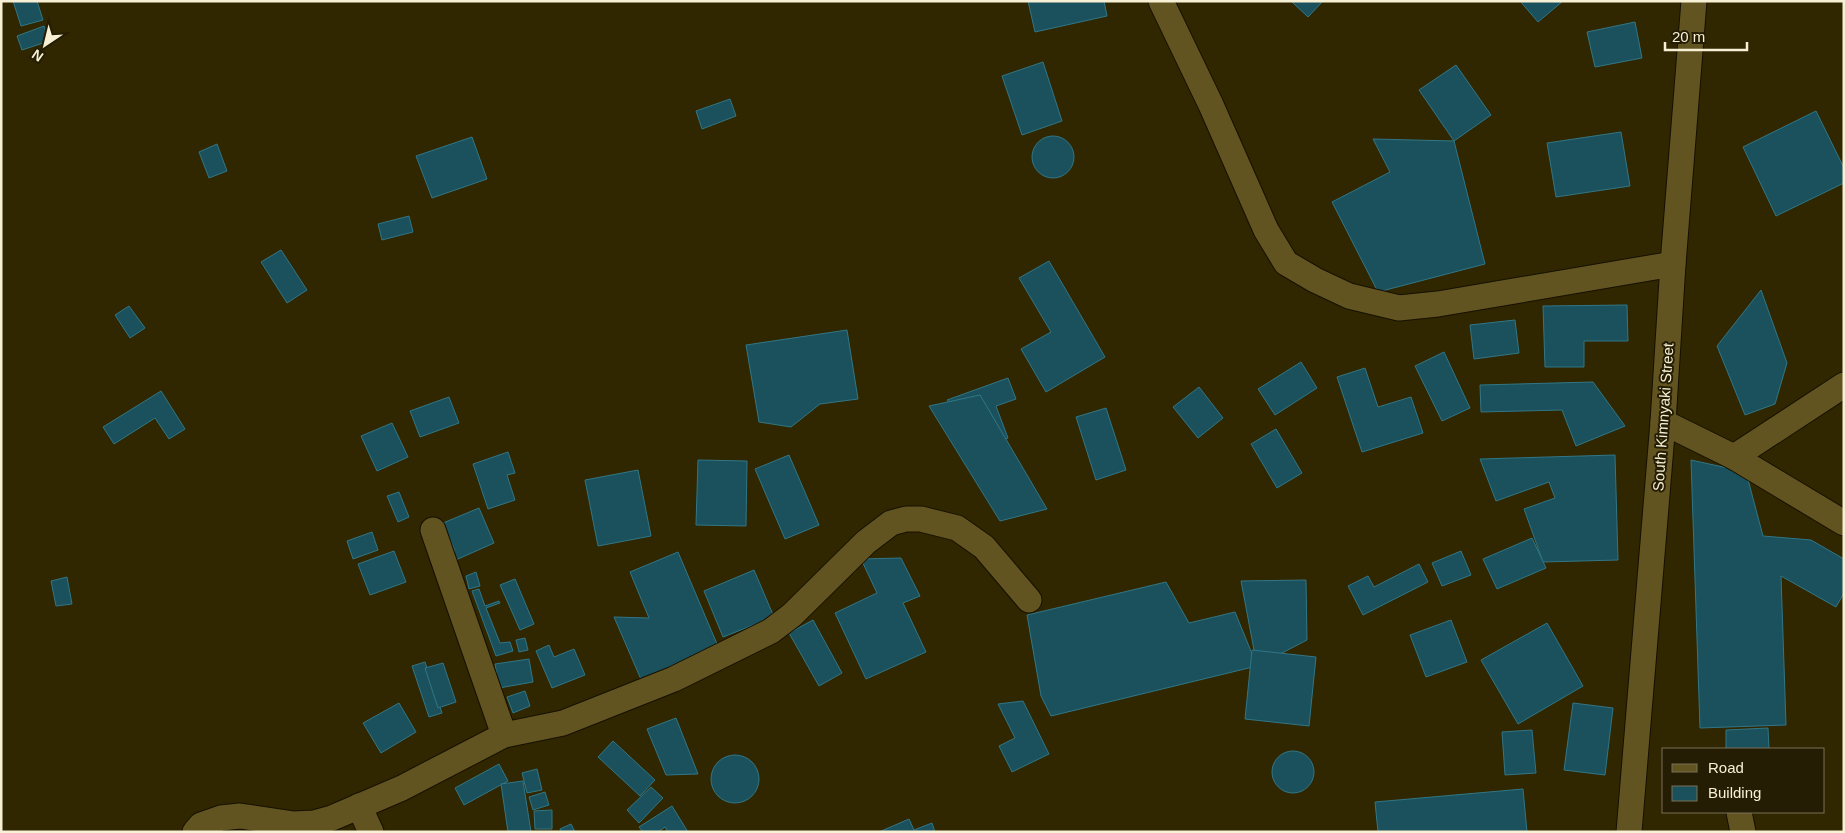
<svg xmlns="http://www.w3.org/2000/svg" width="1845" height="833" viewBox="0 0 1845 833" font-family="Arial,sans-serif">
<rect width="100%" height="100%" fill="#302700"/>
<g fill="#1b515c" stroke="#317686">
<path d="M13,1H37L43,20L21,26Z"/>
<path d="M1028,1H1104L1107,16L1035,32Z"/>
<path d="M1291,1H1323L1308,17Z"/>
<path d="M1520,1H1563L1538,22Z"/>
<path d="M1635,22L1642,58L1595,67L1587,32Z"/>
<path d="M44,26L49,41L22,50L17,36Z"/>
<path d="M1043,62L1062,121L1022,135L1002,76Z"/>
<path d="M1456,65L1491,115L1454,141L1419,90Z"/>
<path d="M730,99L736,116L702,129L696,111Z"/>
<path d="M1816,111L1844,168V183L1776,216L1743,147Z"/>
<path d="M1621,132L1630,186L1556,197L1547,143Z"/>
<circle cx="1053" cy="157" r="21"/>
<path d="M472,137L487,179L432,198L416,156Z"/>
<path d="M1373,139L1454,141L1485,264L1378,292L1332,202L1390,172Z"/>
<path d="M217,144L227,171L209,178L199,152Z"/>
<path d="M409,216L413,232L382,240L378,224Z"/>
<path d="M281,250L307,290L287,303L261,262Z"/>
<path d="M1049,261L1105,357L1046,392L1021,349L1051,332L1019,278Z"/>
<path d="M1761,290L1787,363L1775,404L1745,415L1717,346Z"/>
<path d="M1627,305L1628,341H1584V367H1545L1543,306Z"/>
<path d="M129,306L145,328L130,338L115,315Z"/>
<path d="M1515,320L1519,353L1474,359L1470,325Z"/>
<path d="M847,330L858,399L820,404L791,427L759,422L746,345Z"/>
<path d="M1444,352L1470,408L1442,421L1415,366Z"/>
<path d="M1301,362L1317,388L1275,415L1258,389Z"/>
<path d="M1365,368L1378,407L1411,397L1423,433L1362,452L1337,377Z"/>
<path d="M1008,378L1016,399L996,406L1008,438L981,448L947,400Z"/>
<path d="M1593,382L1625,426L1576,446L1562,410L1481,412L1480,385Z"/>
<path d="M1199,387L1223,418L1198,438L1173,407Z"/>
<path d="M161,391L185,429L169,439L155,418L114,444L103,427Z"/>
<path d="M980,395L1047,509L1000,521L929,406Z"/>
<path d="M449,397L459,423L420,437L410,411Z"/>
<path d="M1106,408L1126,470L1096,480L1076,417Z"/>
<path d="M392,423L408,457L377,471L361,436Z"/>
<path d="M1276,429L1302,473L1277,488L1251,444Z"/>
<path d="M508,452L515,473L507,475L515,500L488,509L473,464Z"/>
<path d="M789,455L819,525L785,539L755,469Z"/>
<path d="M1615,455L1618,560L1543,562L1524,509L1555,498L1549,482L1496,501L1480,459Z"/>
<path d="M698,460L747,461L746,526L696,525Z"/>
<path d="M1691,460L1746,472L1763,536L1811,540L1844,559V593L1836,607L1781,576L1786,725L1700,728Z"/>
<path d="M638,470L651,536L598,546L585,480Z"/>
<path d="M399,492L409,517L398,522L387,496Z"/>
<path d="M479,508L494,543L449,563L445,555L455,551L443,523Z"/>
<path d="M372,532L378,550L353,559L347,541Z"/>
<path d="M1532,538L1546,568L1497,589L1483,559Z"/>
<path d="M394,551L406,582L370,595L358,564Z"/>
<path d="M1461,551L1471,575L1442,586L1432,563Z"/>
<path d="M678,552L720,651L643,684L614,617L649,618L630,572Z"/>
<path d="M901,558L920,596L903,603L926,652L866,679L835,613L877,593L861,559Z"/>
<path d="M1419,564L1428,582L1363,615L1348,586L1368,576L1374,587Z"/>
<path d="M754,570L774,617L723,637L704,591Z"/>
<path d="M476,572L480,586L469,589L466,576Z"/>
<path d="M67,577L72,604L56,606L51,581Z"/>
<path d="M515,579L534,624L520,630L500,585Z"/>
<path d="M1306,580L1307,640L1257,666L1241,581Z"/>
<path d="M1166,582L1189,623L1235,612L1257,666L1051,716L1041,696L1027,615Z"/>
<path d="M479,589L485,606L499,601L500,603L486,608L500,643L510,642L513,651L496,656L472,591Z"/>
<path d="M813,620L842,673L819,686L789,633Z"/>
<path d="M1451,620L1467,662L1426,677L1410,635Z"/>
<path d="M1547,623L1583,686L1518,724L1481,660Z"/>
<path d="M525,638L528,650L519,652L516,640Z"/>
<path d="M549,645L554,657L574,649L585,675L552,688L536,651Z"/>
<path d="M1252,650L1316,657L1309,726L1245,719Z"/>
<path d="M529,659L533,682L499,688L495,664Z"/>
<path d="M425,662L442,713L429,717L412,666Z"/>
<path d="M443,663L456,702L438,708L425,668Z"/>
<path d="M525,691L530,706L513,713L507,697Z"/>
<path d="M1023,701L1049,754L1012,772L999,746L1015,738L998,704Z"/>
<path d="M399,703L416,732L381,753L363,723Z"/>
<path d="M1573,703L1613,708L1605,775L1564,770Z"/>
<path d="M676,718L698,774L666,775L647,729Z"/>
<path d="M1768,728L1769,749H1726V730Z"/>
<path d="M1532,730L1536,773L1505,775L1502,732Z"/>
<path d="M613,741L655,780L640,796L598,757Z"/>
<circle cx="1293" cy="772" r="21"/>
<circle cx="735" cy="779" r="24"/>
<path d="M499,764L508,781L464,805L455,788Z"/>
<path d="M537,769L542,790L527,793L522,773Z"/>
<path d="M523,781L531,832H508L501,784Z"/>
<path d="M651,787L663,798L639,823L627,810Z"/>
<path d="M1523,789L1527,832H1378L1375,802Z"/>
<path d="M545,792L549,805L533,810L529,797Z"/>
<path d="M672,806L688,832H668L665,827L658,832H643L639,827Z"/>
<path d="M552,810V829H535L534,811Z"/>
<path d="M909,819L914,830L932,823L935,832H879Z"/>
<path d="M571,824L575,832H561L560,829Z"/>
</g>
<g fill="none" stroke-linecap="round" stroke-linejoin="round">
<defs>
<g id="street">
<path d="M1161,1L1211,105L1266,230L1286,263L1315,280L1349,296L1399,308L1438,304L1673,264"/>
<path d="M1663,422L1734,457L1844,523"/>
<path d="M1734,457L1844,385"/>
<path d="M433,530L504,735"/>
<path d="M359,806L371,832"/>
<path d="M1739,812L1743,832"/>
<path d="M195,832L201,825L221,818L240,816L294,824L314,823L332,818L402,788L504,735L563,723L674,679L771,631L792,615L866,542L891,523L906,519H921L957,528L984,547L1029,600"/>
<path d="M1629,832L1663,422L1673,264L1694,1"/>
</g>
</defs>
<use href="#street" stroke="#161000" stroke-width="27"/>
<use href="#street" stroke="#625420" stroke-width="25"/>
</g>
<g text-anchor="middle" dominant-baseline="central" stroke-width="4" stroke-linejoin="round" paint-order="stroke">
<g font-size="15" fill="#f7f0d5" stroke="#241d03">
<text transform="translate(1663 417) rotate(-86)">South Kimnyaki Street</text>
</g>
</g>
<rect width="1845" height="833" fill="none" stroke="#f7f0d5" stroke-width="5"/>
<rect x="1662" y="748" width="162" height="65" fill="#241d03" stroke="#787157"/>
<rect x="1672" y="764" width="25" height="8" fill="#625420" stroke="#787157"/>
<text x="1708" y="773" font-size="15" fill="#f7f0d5">Road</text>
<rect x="1672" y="786" width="25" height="15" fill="#1b515c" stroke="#787157"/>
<text x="1708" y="798" font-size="15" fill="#f7f0d5">Building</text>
<g transform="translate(45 45) rotate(215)" stroke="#241d03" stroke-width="4" paint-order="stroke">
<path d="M0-4L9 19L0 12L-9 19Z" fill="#f7f0d5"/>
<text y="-8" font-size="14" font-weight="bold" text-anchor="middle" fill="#f7f0d5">N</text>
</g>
<path d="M1665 42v8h82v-8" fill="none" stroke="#f7f0d5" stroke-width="2.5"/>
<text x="1672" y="42" font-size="15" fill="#f7f0d5" stroke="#241d03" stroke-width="4" paint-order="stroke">20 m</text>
</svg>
